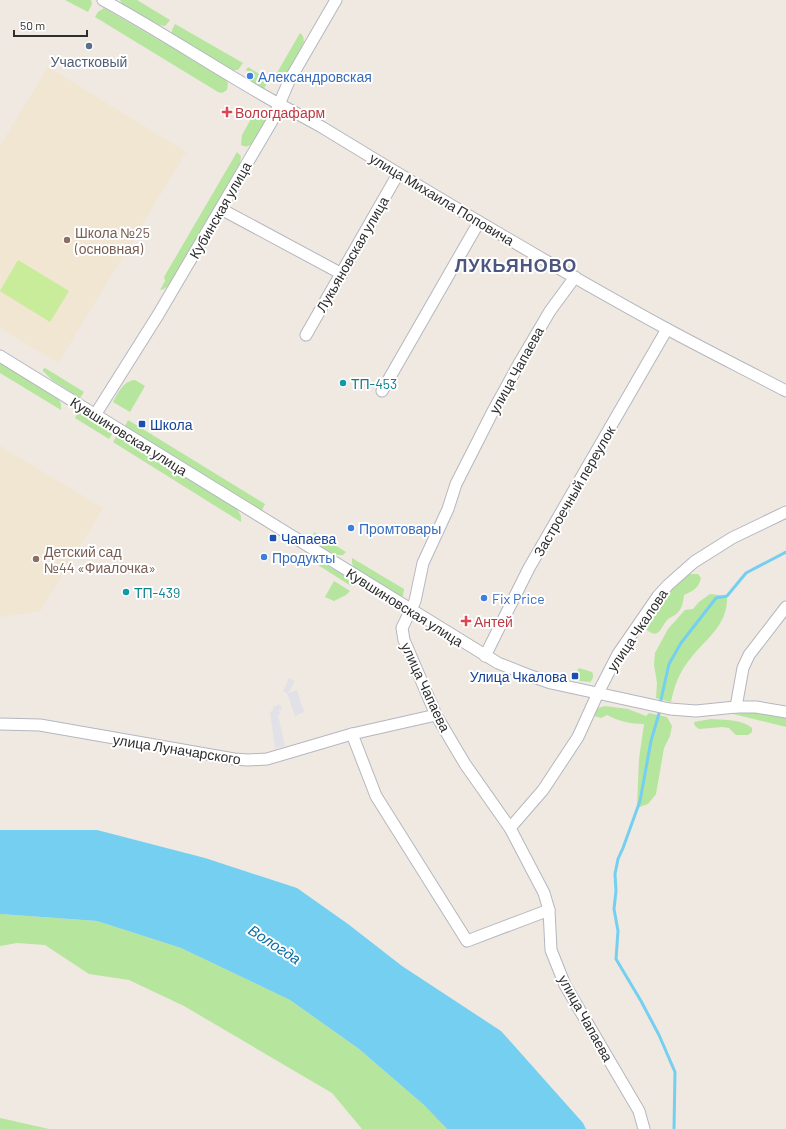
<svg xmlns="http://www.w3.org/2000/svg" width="786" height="1129" viewBox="0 0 786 1129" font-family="Barlow,sans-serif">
<rect width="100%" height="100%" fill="#efe9e1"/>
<g fill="#e3e1e8">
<path d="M289,678L295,681L288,693L297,690L304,712L295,716L287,693L283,691Z"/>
<path d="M280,704L282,709L279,710L280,714L278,715L285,746L275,748L270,712L273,710V707Z"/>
</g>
<g fill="#f0e6d1">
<path d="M48,67L186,152L58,363L0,328V146Z"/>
<path d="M0,446L103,508L40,611L0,617Z"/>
</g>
<g fill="#b6e59e">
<path d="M65,0H91L92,4L88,12Z"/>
<path d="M120,0H137L170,20L165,26L159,25L122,4Z"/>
<path d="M104,8L224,78L228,83L227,90L222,93L218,92L95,17L98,12Z"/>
<path d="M175,24L243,63L238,70H230L172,34V30Z"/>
<path d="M300,33L303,36L304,42L282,83L274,78Z"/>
<path d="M248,67L269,80L263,90L249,82L254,75L246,70Z"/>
<path d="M256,110L268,117L252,144C248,147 245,147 241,145L242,135Z"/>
<path d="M237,152L241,156L240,164L168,286L164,289L160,290L165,281L164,277Z"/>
<path d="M0,364H3L57,397L61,404V410L0,373Z"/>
<path d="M45,368L84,392L80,398L52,380L43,371V369Z"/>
<path d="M135,380L145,386L130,412L113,402C118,393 123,381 135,380Z"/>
<path d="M78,412L113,433L109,439L75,418Z"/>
<path d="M128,420L265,504L261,512L124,428Z"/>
<path d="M117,435L237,509L241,516V522L113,442Z"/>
<path d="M314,532L346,552L343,555C333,557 310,544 314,532Z"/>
<path d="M308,555L349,578L351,586L304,556Z"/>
<path d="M352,558L404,589L403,596H400L354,568L352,563Z"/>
<path d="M689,574H698L701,578C699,588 693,591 684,595C683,603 682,610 675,615C673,616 669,618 667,620C661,627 659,640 647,630C648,609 672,585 689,574Z"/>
<path d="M334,581L350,591L346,595L334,601L325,597Z"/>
<path d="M710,594L727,596C728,626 706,638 690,659C680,671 674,686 671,702L656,698L657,683L654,665L655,653L668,629L685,610L693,609L699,602Z"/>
<path d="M579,668L592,672C594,676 593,679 590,682L580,681L576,678L577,671Z"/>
<path d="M605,706L628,709L646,716L649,713L667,717L672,726L670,736L664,748L656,794L648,804L637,808L639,759L644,724C631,724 618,721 607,715L601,718L594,716C593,710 600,707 605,706Z"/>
<path d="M752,712L773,715L786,718V727L733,714Z"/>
<path d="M711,719C724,720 742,719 752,728V732L748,735H736L729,728L722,727L699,729L695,726L694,722Z"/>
<path d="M0,914L97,921L181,948L290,1000L359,1049L424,1105L447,1129H362L332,1093L184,1006L129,980L89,974L45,945L17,943L0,946Z"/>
<path d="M0,1118L49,1129H0Z"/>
</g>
<path fill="#c9ec9a" d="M18,260L69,291L50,322L0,291Z"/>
<path fill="#75cff0" d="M0,830H97L205,858L297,888L348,924L402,966L501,1031L583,1123L586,1129H447L424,1105L359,1049L290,1000L181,948L97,921L0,914Z"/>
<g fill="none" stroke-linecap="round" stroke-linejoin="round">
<g stroke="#75cff0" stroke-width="3">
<path d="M660,704L669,664L681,643L716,598L727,596L746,573L786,552"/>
<path d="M660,710L651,741L640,801L623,848L618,859L615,874L616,891L614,909L618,931L616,959L641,1001L659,1035L675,1072L674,1129"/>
</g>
<defs>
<g id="minor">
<path d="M103,0C158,30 209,64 263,95C283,107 305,117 325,129C438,198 551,266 667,329C706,350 746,370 786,391"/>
<path d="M221,209L342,274"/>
<path d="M575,277L550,311L520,362L492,413L456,484L448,509L423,563L415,601L402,628L404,640L436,715L465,764L510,828L544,893L549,910L551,950L565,985L639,1111L644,1129"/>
<path d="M306,335L398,174"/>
<path d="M0,356L498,663L531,676L551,683L670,709L696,711L736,707H756L786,712"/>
<path d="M382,391L479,222"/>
<path d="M95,415L158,315L272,121L289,81L336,0"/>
<path d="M485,656L529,568L667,329"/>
<path d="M736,707L743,668L749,655L786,607"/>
<path d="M0,724L40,725L234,759L248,760L267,759L352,734L436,715"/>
<path d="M352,734L376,796L467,941L549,910"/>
<path d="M510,828L543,790L578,737L598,693L618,654L658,596L668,585L694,562L732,538L786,512"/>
</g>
</defs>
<use href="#minor" stroke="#b4b7c1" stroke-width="13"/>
<use href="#minor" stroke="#fff" stroke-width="11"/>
</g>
<circle fill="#5c6f8a" stroke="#fff" stroke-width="1.5" cx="89" cy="46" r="4"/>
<g fill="#3f7fe0" stroke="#fff" stroke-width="1.5">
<circle cx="250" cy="76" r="4"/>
<circle cx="351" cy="528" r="4"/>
<circle cx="264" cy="557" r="4"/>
<circle cx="484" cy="598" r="4"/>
</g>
<g fill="#e0444e" stroke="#fff" stroke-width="1.5">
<path d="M225 106h4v4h4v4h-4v4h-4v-4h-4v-4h4z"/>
<path d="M464 615h4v4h4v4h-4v4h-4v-4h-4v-4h4z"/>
</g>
<g fill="#8d6e63" stroke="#fff" stroke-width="1.5">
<circle cx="67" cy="240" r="4"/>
<circle cx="36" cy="559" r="4"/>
</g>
<g fill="#0f9aa8" stroke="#fff" stroke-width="1.5">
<circle cx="343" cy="383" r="4"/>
<circle cx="126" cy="592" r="4"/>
</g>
<g fill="#1a4fb4" stroke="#fff" stroke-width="1.5">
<rect x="138" y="420" width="8" height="8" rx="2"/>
<rect x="269" y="534" width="8" height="8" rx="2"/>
<rect x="571" y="672" width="8" height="8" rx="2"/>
</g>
<g text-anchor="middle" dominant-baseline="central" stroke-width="4" stroke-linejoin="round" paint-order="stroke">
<g font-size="14" fill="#4e5e75" stroke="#fff">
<text x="89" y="61">Участковый</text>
</g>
<g font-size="14" fill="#366cbe" stroke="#fff" text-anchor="start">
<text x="258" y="76">Александровская</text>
<text x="359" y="528">Промтовары</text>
<text x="272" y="557">Продукты</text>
<text x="492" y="598">Fix Price</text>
</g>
<g font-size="14" fill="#be3a42" stroke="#fff" text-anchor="start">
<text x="235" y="112">Вологдафарм</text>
<text x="474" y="621">Антей</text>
</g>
<g font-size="14" fill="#2e2e2e" stroke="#fff">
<text transform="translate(442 199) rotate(31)">улица Михаила Поповича</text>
<text transform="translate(220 210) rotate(-60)">Кубинская улица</text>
<text transform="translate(352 254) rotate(-60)">Лукьяновская улица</text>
<text transform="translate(516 370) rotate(-61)">улица Чапаева</text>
<text transform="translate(129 436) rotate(32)">Кувшиновская улица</text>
<text transform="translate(574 491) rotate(-60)">Застроечный переулок</text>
<text transform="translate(405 607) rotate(32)">Кувшиновская улица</text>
<text transform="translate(637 630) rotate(-56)">улица Чкалова</text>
<text transform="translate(426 687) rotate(65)">улица Чапаева</text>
<text transform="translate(177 749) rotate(9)">улица Луначарского</text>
<text transform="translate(586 1018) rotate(61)">улица Чапаева</text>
</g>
<g font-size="14" fill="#785e54" stroke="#fff" text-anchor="start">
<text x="75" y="232">Школа №25<tspan x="75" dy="16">(основная)</tspan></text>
<text x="44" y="551">Детский сад<tspan x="44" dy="16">№44 «Фиалочка»</tspan></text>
</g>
<g font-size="14" fill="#0d838f" stroke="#fff" text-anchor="start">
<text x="351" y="383">ТП-453</text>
<text x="134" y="592">ТП-439</text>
</g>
<g font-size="14" fill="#164399" stroke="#fff" text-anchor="start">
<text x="150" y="424">Школа</text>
<text x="281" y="538">Чапаева</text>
<text x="567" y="676" text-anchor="end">Улица Чкалова</text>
</g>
<g font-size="15" font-style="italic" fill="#0d6fa3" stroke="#fff">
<text transform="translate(275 944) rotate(33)">Вологда</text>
</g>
<g font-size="18" font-weight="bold" letter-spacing="1" fill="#4d5680" stroke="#fff">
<text x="516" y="265">ЛУКЬЯНОВО</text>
</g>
</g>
<path d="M14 30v6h73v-6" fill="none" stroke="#2e2e2e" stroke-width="2"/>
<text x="20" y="30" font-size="12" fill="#2e2e2e" stroke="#ffffff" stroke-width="3" paint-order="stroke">50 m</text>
</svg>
